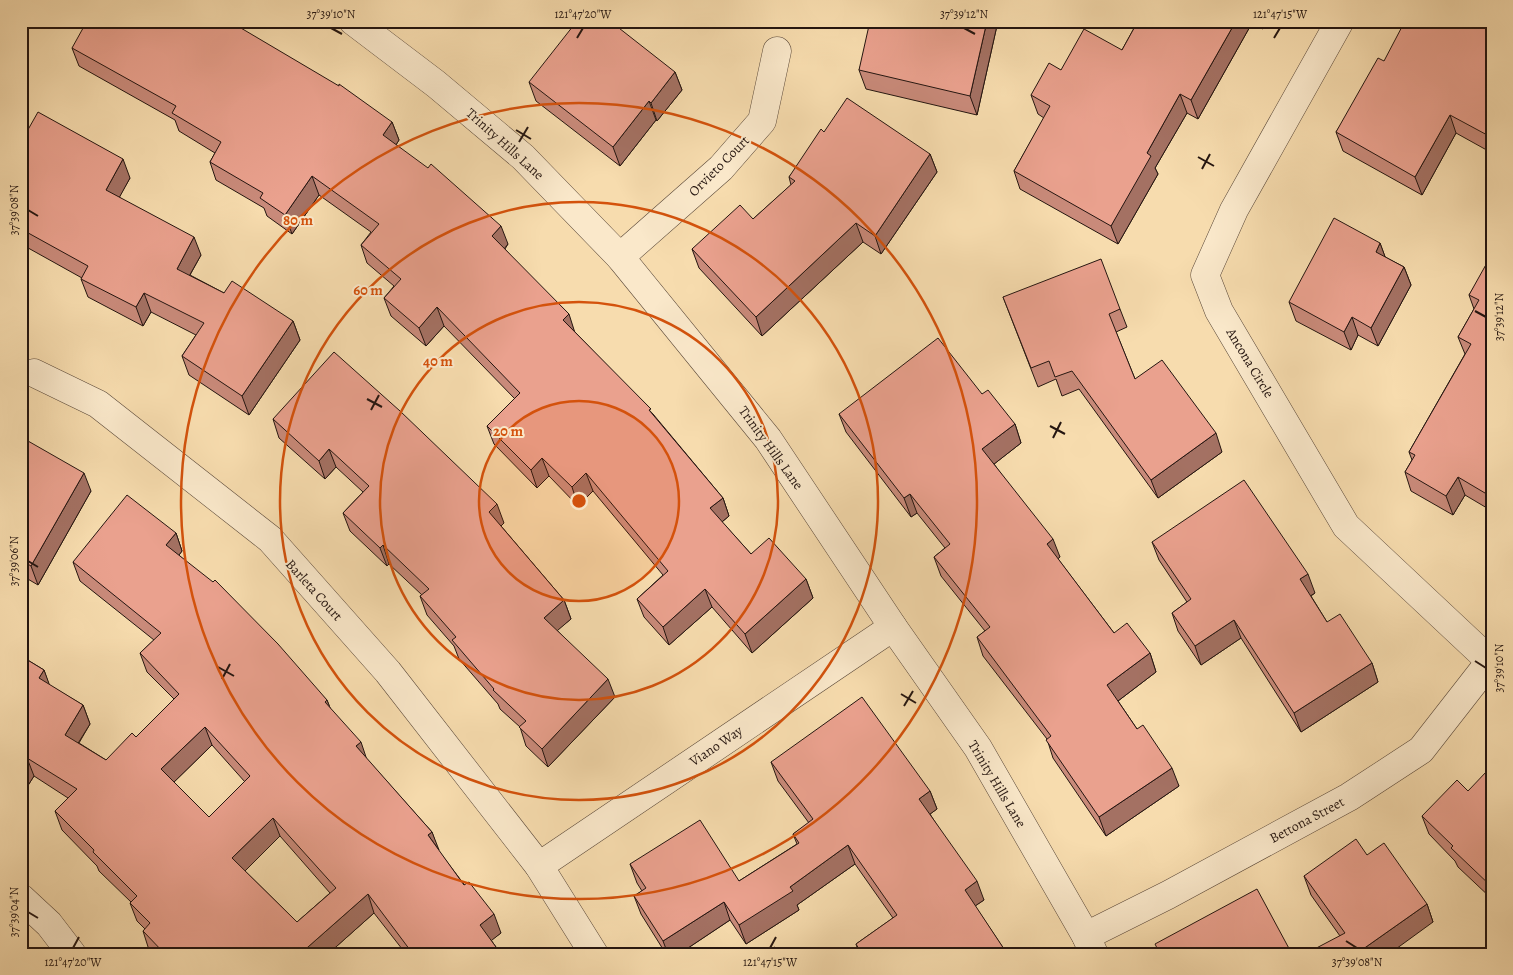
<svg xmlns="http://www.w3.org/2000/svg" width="1513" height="975" viewBox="0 0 1513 975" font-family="Alegreya,serif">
<rect width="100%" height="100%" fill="#f7dcae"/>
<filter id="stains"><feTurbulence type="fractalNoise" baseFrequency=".004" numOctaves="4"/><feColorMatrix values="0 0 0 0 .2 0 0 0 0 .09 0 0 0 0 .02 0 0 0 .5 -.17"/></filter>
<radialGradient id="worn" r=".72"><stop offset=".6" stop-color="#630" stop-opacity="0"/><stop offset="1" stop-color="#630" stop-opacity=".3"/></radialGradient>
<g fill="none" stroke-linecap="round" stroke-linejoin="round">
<defs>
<g id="minor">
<path d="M353,21L436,84L523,157L620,257L768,439L893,627L978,748L1086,936L1094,954"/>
<path d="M1340,21L1234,210L1205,275L1219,311L1346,526L1490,661"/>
<path d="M620,257L721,168L762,121L777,51"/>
<path d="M34,373L98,404L270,539L388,672L539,866L594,954"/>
<path d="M539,866L893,627"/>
<path d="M21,898L49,924L72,954"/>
<path d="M1086,936L1168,895L1349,797L1421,750L1492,659"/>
</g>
</defs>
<use href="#minor" stroke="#594738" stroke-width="29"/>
<use href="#minor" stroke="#fae8ca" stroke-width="28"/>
</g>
<g fill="#c98a7a" stroke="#241510" fill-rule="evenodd">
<path d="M998,21L977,115L866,89L859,70L877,22Z"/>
<path d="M1138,21H1267L1263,29L1252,23L1198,119L1187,113L1155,168L1158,174L1118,244L1020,189L1014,171L1044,118L1038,114L1031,95L1061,70L1122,50Z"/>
<path d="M1492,21V153L1456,133L1422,195L1343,151L1336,132L1384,61Z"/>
<path d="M72,48L392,122L399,140L396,145L508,244L505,249L575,332L653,414L723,498L729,516L722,522L751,554L806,579L813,598L752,653L712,607L669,645L644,617L637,599L663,575L593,491L578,506L549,476L537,488L494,444L487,426L515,399L444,326L426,346L391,316L384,298L394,286L367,263L361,245L371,232L319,195L292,234L267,216L264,208L216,180L210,162L215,153L179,131L175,120L79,66Z"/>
<path d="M675,72L682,90L657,121L656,120L620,166L536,101L529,82Z"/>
<path d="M824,132L930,154L937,172L881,254L863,242L762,336L699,268L692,249L753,219L791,185L789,177Z"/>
<path d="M21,142L130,178L119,197L201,255L190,275L224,293L293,321L300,340L249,415L189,375L182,356L196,335L151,312L143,326L88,297L81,279L82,278L21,244Z"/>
<path d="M1380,243L1385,257L1404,267L1411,285L1378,346L1358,335L1351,350L1296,321L1289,302Z"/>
<path d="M1492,260V511L1465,495L1453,515L1411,491L1405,472L1412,460L1409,452L1465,354L1458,337L1474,309L1469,295Z"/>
<path d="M1003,297L1120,309L1127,327L1116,332L1135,379L1222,452L1158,498L1079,389L1062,396L1056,379L1038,387Z"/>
<path d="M982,394L1015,424L1021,443L994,464L1060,557L1058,559L1114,633L1150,653L1156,672L1118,701L1137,729L1179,786L1106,836L1053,758L1047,739L983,656L977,637L985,631L941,576L934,557L945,548L917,513L911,517L846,432L839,414Z"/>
<path d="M273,419L504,523L501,526L564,600L571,619L557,630L615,697L548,767L526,746L520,727L500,709L498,704L459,659L454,646L427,615L420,596L422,595L389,564L387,566L350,531L343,513L363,492L336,467L325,479L279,438Z"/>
<path d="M21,437L91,491L38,585L21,575Z"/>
<path d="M176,533L182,551L179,555L327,700L330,708L366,758L432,832L438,850L501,933L491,940L501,954H406L374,913L328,954H154L149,950L143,931L145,929L137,921L130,903L131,902L99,871L97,866L62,830L55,811L68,798L34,776L27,787L21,783V656L44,670L49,685L83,705L90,724L79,743L106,760L136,737L174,699L147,672L140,653L154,640L80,581L73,562ZM212,745L245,782L209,817L174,782ZM280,836L330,893L297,922L245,871Z"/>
<path d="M1152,542L1315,593L1311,596L1327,622L1372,663L1378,682L1301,732L1241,638L1201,665L1178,631L1172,613L1187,602L1159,560Z"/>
<path d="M771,762L930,791L937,809L930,814L984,900L975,906L1006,952L1010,954H859L856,944L893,918L855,864L797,905L799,910L746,944L730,920L679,954H666L641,914L634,896L642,891L637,883L630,864L739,881L797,844L793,834L809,823L778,781Z"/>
<path d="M1492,776V899L1458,867L1455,861L1429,834L1422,816L1468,791Z"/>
<path d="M1367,855L1427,904L1433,922L1340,936L1311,895L1304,876Z"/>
</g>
<g fill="#a47163" stroke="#241510">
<path d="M987,21H998L977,115L970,96Z"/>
<path d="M1236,21H1251L1252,23L1198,119L1191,100Z"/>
<path d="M1260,21H1267L1263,29Z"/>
<path d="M675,72L682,90L657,121L651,103Z"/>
<path d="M1180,94L1187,113L1155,168L1158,174L1118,244L1111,226L1147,153Z"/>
<path d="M649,101L656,120L620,166L613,147Z"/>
<path d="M1450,115L1456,133L1422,195L1415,177Z"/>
<path d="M392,122L399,140L390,154L383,135Z"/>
<path d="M1492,131V145L1489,136Z"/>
<path d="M930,154L937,172L881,254L875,236Z"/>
<path d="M123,159L130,178L113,209L106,190Z"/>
<path d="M312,176L319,195L292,234L285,215Z"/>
<path d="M856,223L863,242L762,336L756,317Z"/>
<path d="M501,226L508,244L499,255L492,236Z"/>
<path d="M194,237L201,255L183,287L177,269Z"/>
<path d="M1380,243L1387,262L1376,252Z"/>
<path d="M1404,267L1411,285L1378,346L1371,328Z"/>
<path d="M144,293L151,312L143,326L136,307Z"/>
<path d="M437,307L444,326L426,346L419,328Z"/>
<path d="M569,314L575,333L563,320Z"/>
<path d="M1352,317L1358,335L1351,350L1344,332Z"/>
<path d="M293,321L300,340L249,415L242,396Z"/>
<path d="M1015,424L1021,443L989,468L982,449Z"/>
<path d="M1216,433L1222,452L1158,498L1151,480Z"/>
<path d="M329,449L336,467L325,479L319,461Z"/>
<path d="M542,458L549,476L537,488L531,470Z"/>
<path d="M84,473L91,491L38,585L31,566Z"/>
<path d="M586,473L593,491L578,506L572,487Z"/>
<path d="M1458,477L1465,495L1453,515L1446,496Z"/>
<path d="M1492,492V502L1490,496Z"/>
<path d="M910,494L917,513L911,517L904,498Z"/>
<path d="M723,498L729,516L717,526L710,508Z"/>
<path d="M497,504L504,523L496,531L489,512Z"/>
<path d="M176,533L182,551L173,563L166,545Z"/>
<path d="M1053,539L1060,557L1054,562L1047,544Z"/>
<path d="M383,545L389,564L387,566L380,548Z"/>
<path d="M1308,574L1315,593L1307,598L1300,579Z"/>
<path d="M806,579L813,598L752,653L745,634Z"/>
<path d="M705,589L712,607L669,645L663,627Z"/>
<path d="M564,600L571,619L551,636L544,618Z"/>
<path d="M1234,620L1241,638L1201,665L1195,646Z"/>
<path d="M1150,653L1156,672L1114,704L1107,685Z"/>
<path d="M1372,663L1378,682L1301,732L1294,713Z"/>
<path d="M44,670L51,689L39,678Z"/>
<path d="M608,679L615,697L548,767L542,749Z"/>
<path d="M327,700L334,718L325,702Z"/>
<path d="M83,705L90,724L72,753L65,735Z"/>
<path d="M205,727L212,745L168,788L161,769Z"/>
<path d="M361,742L367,760L356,746Z"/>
<path d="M27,758L34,776L27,787L21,770V768Z"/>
<path d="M1172,768L1179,786L1106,836L1099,817Z"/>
<path d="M930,791L937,809L926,817L919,799Z"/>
<path d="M273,818L280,836L239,877L232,858Z"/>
<path d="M432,832L439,850L428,835Z"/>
<path d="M848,845L855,864L797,905L799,910L746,944L739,925L790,887Z"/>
<path d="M977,881L984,900L972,908L965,890Z"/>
<path d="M368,894L374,913L328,954H300Z"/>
<path d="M724,902L730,920L679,954H668L663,941Z"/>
<path d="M1427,904L1433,922L1389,954H1356Z"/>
<path d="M494,914L501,933L487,944L480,925Z"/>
</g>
<g fill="#eaa18e" stroke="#241510" fill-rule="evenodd">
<path d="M87,21H229L339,86V84L392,122L383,135L428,168L431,164L501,226L492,236L569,314L563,320L651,409L649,410L723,498L710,508L751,554L769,538L806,579L745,634L705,589L663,627L637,599L668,571L586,473L572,487L542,458L531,470L487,426L520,393L437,307L419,328L384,298L401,279L361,245L379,224L312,176L285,215L260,198L263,193L210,162L221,142L172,113L176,106L72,48Z"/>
<path d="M577,21H610L675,72L651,103L649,101L613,147L529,82Z"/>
<path d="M870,21L877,22L878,21H987L970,96L859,70Z"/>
<path d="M1138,21H1236L1191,100L1180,94L1147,153L1151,156L1111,226L1014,171L1050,106L1031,95L1049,63L1061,70L1084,29L1122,50Z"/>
<path d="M1405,21H1492V131L1489,136L1450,115L1415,177L1336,132L1378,58L1384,61Z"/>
<path d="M847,98L930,154L875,236L856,223L756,317L692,249L740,205L753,219L795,181L789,177L821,129L824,132Z"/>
<path d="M38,112L123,159L106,190L194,237L177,269L224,293L232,281L293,321L242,396L182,356L204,323L144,293L136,307L81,279L88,266L21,229V142Z"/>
<path d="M1334,218L1380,243L1376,252L1404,267L1371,328L1352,317L1344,332L1289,302Z"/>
<path d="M1101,259L1120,309L1109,314L1135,379L1162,360L1216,433L1151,480L1072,371L1055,377L1049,361L1031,368L1003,297Z"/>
<path d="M1492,260V492L1490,496L1458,477L1446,496L1405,472L1415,455L1409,452L1471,344L1458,337L1479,300L1469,295L1488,261L1490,262Z"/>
<path d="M938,338L982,394L988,390L1015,424L982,449L1053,539L1047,544L1114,633L1127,623L1150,653L1107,685L1137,729L1143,725L1172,768L1099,817L1046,740L1051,736L977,637L990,627L934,557L950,544L910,494L904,498L839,414Z"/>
<path d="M334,352L400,411L497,504L489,512L564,600L544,618L608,679L542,749L519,727L526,721L493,690L494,689L452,640L456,637L420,596L429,589L383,545L380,548L343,513L369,486L329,449L319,461L273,419Z"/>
<path d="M21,437L84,473L31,566L21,560Z"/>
<path d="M1244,480L1308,574L1300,579L1327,622L1340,614L1372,663L1294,713L1234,620L1195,646L1172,613L1191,599L1152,542Z"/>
<path d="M127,495L176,533L166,545L213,582L215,580L278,644L327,700L325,702L361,742L356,746L432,832L428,835L464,885L469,882L494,914L480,925L501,954H413L368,894L300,954H165L143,931L150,923L130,903L137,896L93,852L94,850L55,811L77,789L27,758L21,768V656L44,670L39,678L83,705L65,735L106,760L132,733L136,737L179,694L140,653L161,633L73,562ZM205,727L250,776L209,817L161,769ZM273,818L336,888L297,922L232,858Z"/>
<path d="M862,697L930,791L919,799L977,881L965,890L1006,952L1009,951L1010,954H862L856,944L897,915L848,845L790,887L793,891L739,925L724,902L663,941L634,896L646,888L630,864L700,820L739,881L799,843L793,834L813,819L771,762Z"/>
<path d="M1487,771L1492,776V887L1451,848L1453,846L1422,816L1457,780L1468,791Z"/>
<path d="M1356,839L1367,855L1384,843L1427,904L1356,954H1305L1345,933L1304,876Z"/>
<path d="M1257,889L1292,954H1160L1155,944Z"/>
<path d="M775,947L778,954H760Z"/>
</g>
<path fill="none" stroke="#241510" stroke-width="2" d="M331,28L342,34M964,28L975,34M577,38L583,28M1274,38L1280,28M516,130L531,139M519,142L528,127M1198,157L1214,166M1202,169L1210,154M28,210L38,216M1475,311L1486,317M367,399L382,407M371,410L379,395M1050,426L1065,434M1053,438L1061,422M28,561L38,567M1475,661L1486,668M218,667L234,676M222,679L230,664M901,694L916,703M904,706L913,691M28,912L38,918M1346,941L1357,948M73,948L79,937M770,948L776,937"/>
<circle cx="579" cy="501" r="100" fill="#d4520c" fill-opacity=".12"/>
<g fill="none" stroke="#d4520c" stroke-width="2.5">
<circle cx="579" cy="501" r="100"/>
<circle cx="579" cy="501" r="199"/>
<circle cx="579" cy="501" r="299"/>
<circle cx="579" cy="501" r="398"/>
</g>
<g text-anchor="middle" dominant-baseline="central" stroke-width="4" stroke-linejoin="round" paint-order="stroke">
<g font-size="14" fill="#241510" stroke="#fae8ca">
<text transform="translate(505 144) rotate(42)">Trinity Hills Lane</text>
<text transform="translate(719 166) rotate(-45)">Orvieto Court</text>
<text transform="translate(1250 363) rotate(59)">Ancona Circle</text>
<text transform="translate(771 448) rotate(54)">Trinity Hills Lane</text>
<text transform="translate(314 590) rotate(48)">Barleta Court</text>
<text transform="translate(716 746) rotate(-34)">Viano Way</text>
<text transform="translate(997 784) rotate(59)">Trinity Hills Lane</text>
<text transform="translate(1307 820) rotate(-28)">Bettona Street</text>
</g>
</g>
<circle cx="579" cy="501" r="8" fill="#d4520c" stroke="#fae8ca" stroke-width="2.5"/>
<g font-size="15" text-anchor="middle" font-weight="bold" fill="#d4520c" stroke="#fae8ca" stroke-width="4" stroke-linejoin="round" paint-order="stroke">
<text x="298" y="225">80 m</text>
<text x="368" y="295">60 m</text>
<text x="438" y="366">40 m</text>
<text x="508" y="436">20 m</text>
</g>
<rect width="1513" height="975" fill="none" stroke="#f7dcae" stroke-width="55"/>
<rect x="28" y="28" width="1458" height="920" fill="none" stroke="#241510" stroke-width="2"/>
<g font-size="12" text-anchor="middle" fill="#241510">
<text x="331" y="18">37°39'10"N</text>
<text x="583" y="18">121°47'20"W</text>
<text x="964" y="18">37°39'12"N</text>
<text x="1280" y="18">121°47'15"W</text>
<text transform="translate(14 210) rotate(-90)" y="4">37°39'08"N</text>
<text transform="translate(1499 317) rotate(-90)" y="4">37°39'12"N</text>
<text transform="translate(14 561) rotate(-90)" y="4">37°39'06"N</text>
<text transform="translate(1499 668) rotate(-90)" y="4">37°39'10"N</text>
<text transform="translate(14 912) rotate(-90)" y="4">37°39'04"N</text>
<text x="73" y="966">121°47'20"W</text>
<text x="770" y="966">121°47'15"W</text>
<text x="1357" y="966">37°39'08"N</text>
</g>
<rect width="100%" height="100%" filter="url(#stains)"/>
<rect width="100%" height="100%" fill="url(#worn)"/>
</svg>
